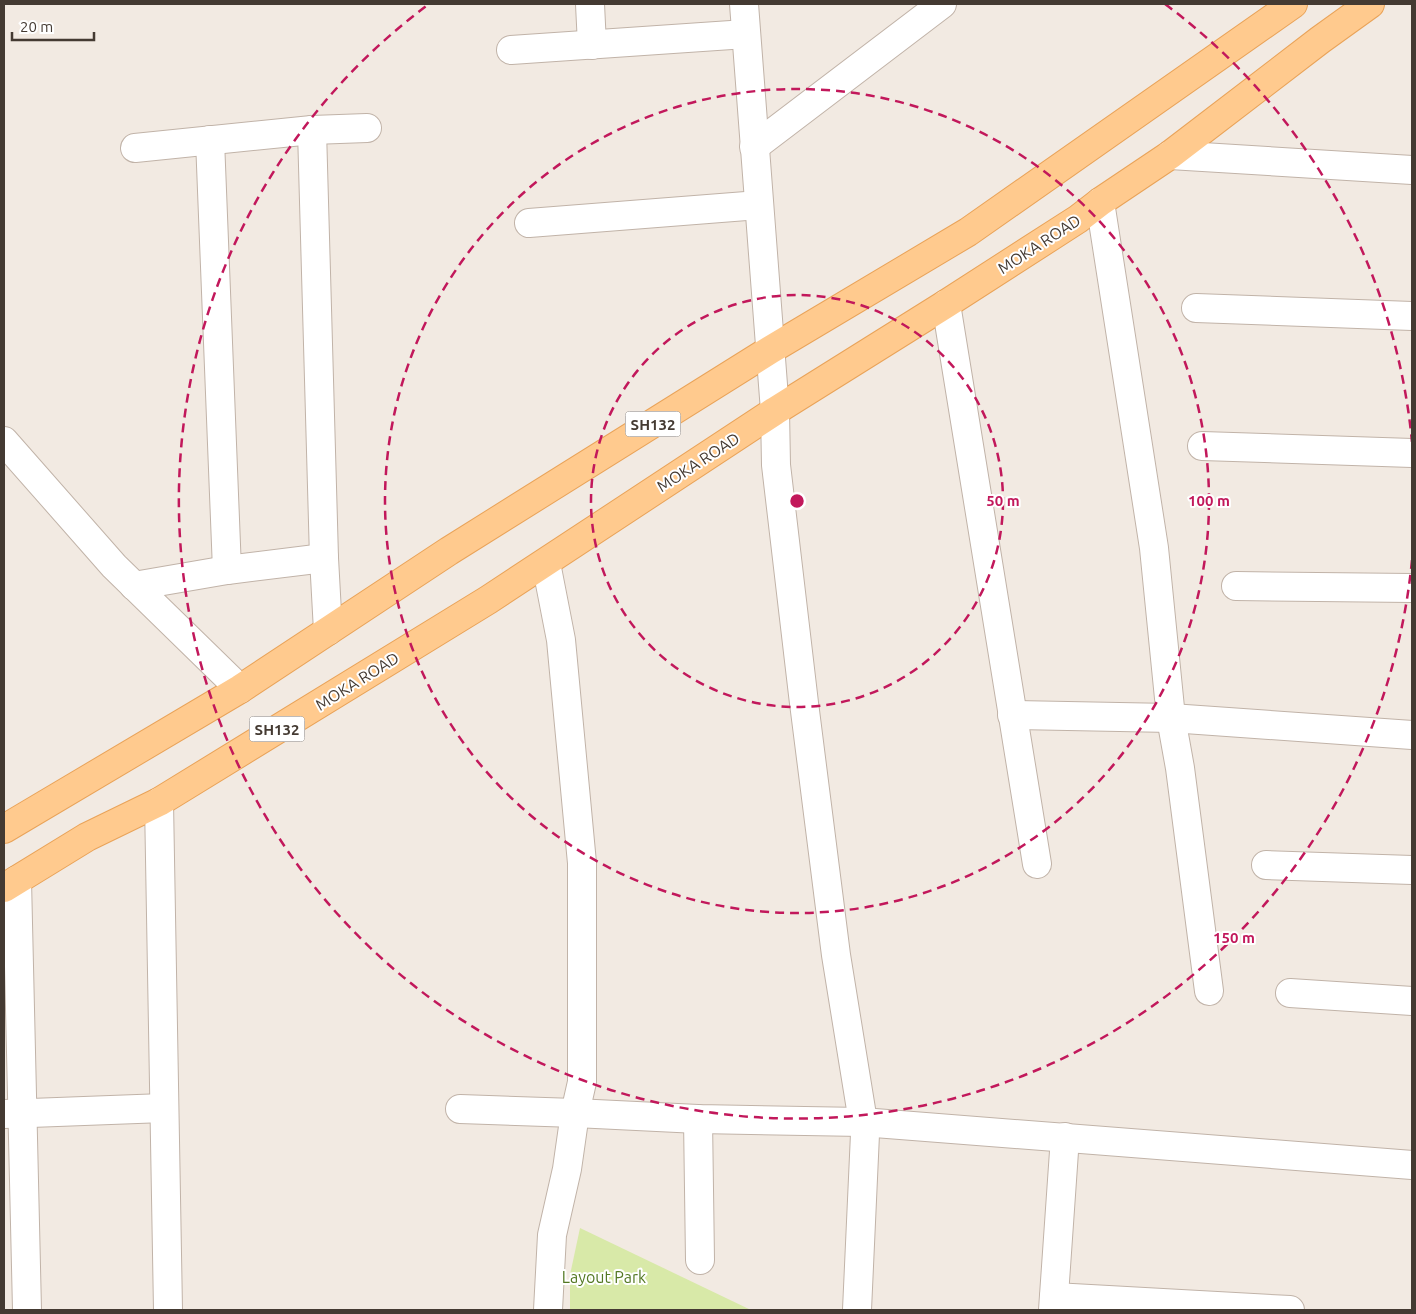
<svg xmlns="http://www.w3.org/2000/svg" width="1416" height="1314" viewBox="0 0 1416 1314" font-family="Ubuntu,sans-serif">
<rect width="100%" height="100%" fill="#f2eae2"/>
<path fill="#d8e9a8" d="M580,1228L751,1310H570V1275Z"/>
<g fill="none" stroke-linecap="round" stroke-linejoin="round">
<defs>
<g id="minor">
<path d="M590,4L592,45"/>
<path d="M744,4L775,411L776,465L804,703L836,955L865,1134L857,1310"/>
<path d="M511,50L746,34"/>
<path d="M312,130L324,558L328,631"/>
<path d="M210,140L227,570"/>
<path d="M754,147L942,4"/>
<path d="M135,148L312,130L367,128"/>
<path d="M1170,155L1412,170"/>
<path d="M1100,202L1154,548L1171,718L1180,768L1209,991"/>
<path d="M529,223L759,205"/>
<path d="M946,304L1037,864"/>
<path d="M1196,308L1412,316"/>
<path d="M4,441L114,566L240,689"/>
<path d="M1202,446L1412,453"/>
<path d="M546,563L561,640L582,863V1082L575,1113L567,1169L552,1235L548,1310"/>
<path d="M134,586L227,570L324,558"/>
<path d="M1236,586L1412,588"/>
<path d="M1012,715L1171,718L1412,735"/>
<path d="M159,802L168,1310"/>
<path d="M1266,865L1412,870"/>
<path d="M17,880L27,1310"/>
<path d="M1290,993L1412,1001"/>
<path d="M460,1109L575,1113L698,1119L862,1122L1412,1165"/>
<path d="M4,1114L164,1108"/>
<path d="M698,1119L700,1260"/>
<path d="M1054,1297L1290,1310"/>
<path d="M1053,1310L1065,1137"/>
</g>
<g id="primary">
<path d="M4,829L240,689L449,551L770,350L968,232L1293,4"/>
<path d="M4,888L87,837L159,802L488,600L775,411L946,304L1078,219L1100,202L1170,155L1320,40L1370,4"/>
</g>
</defs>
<use href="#minor" stroke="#c1b3a8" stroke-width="30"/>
<use href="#primary" stroke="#e9a359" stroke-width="30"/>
<use href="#minor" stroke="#fff" stroke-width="28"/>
<use href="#primary" stroke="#ffca8e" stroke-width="28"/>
</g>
<g fill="none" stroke="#c2185b" stroke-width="2.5" stroke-dasharray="9 6">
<circle cx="797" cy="501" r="206"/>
<circle cx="797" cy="501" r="412"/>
<path d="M1412 560A618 618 0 1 1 429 4M1165 4A618 618 0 0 1 1412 442"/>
</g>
<g text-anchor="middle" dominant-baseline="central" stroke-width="4" stroke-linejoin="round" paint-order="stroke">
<g fill="#fff" stroke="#7c7570" stroke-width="1">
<rect x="625.5" y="411.5" width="55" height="25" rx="4"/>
<rect x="249.5" y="716.5" width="55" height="25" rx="4"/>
</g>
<g font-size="15" font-weight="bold" fill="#443a32">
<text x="653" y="424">SH132</text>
<text x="277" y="729">SH132</text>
</g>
<g font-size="16" fill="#443a32" stroke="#fff">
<text transform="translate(1039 244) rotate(-33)">MOKA ROAD</text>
<text transform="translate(698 462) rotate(-33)">MOKA ROAD</text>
<text transform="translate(357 681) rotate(-32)">MOKA ROAD</text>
</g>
<g font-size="16" fill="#537823" stroke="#fff">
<text x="604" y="1277">Layout Park</text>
</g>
</g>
<circle cx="797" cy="501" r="8" fill="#c2185b" stroke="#fff" stroke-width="2.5"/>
<g font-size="15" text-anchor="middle" font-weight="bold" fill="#c2185b" stroke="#fff" stroke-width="4" stroke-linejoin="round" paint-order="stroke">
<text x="1003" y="506">50 m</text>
<text x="1209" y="506">100 m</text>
<text x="1234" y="943">150 m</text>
</g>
<rect width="1416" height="1314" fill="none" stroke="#443a32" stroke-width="10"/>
<path d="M12 32v8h82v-8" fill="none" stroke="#443a32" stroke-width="2.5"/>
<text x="20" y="32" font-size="15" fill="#443a32" stroke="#ffffff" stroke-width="4" paint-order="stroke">20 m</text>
</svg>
